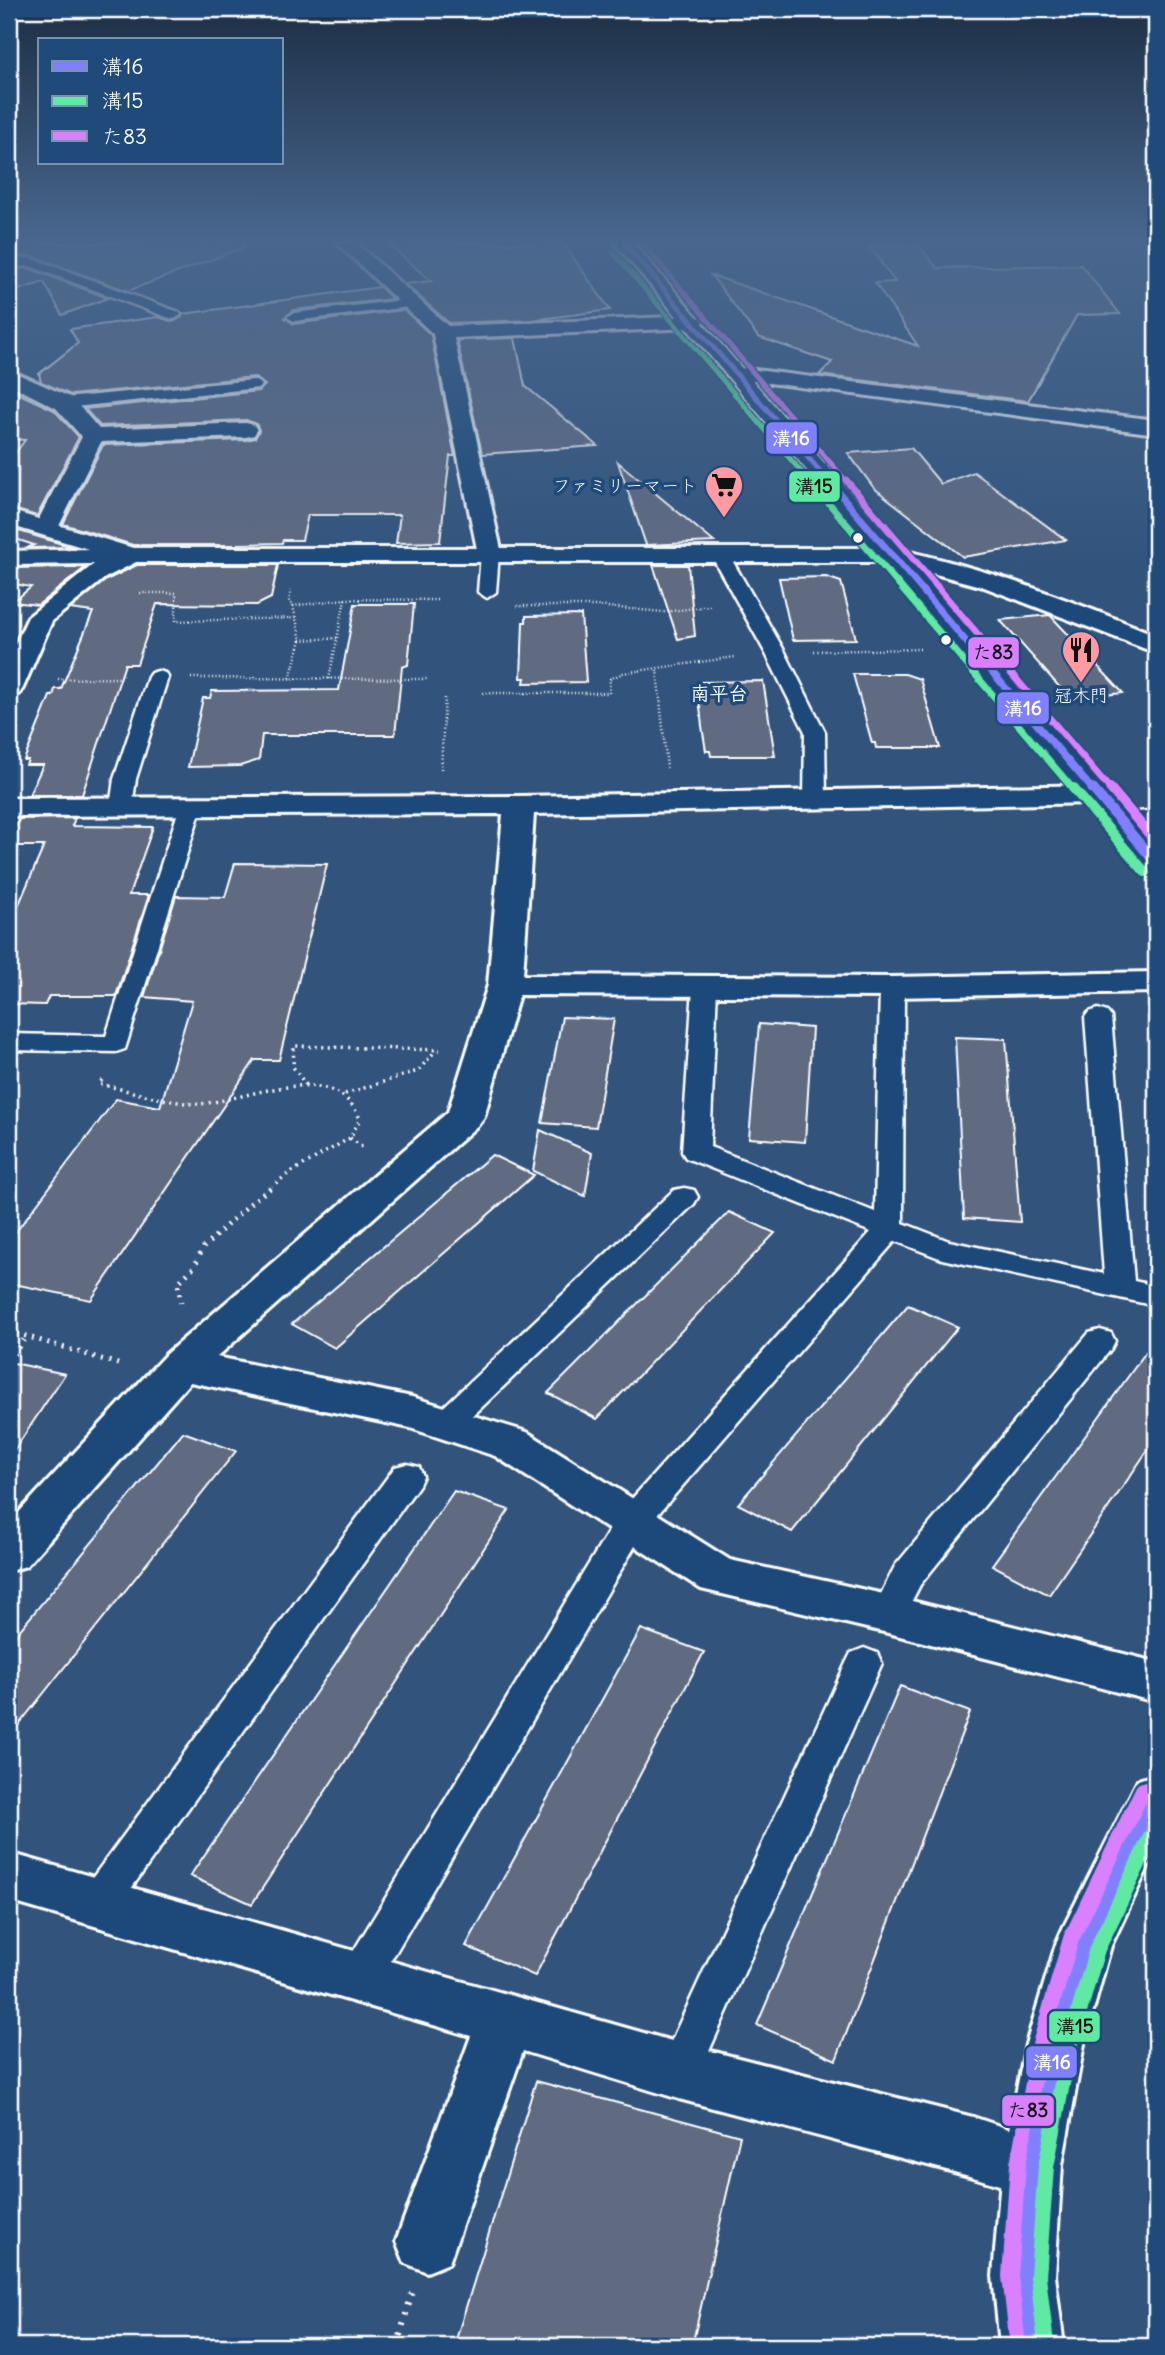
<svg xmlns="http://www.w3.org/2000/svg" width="1165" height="2355" viewBox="0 0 1165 2355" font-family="Delius,'Klee One',sans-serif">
<rect width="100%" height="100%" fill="#32547c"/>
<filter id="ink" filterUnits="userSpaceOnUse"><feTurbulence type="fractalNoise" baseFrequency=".0143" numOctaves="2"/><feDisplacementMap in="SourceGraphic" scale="14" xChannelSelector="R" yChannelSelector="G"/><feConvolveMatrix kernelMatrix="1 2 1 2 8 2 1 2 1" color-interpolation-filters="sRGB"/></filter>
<g filter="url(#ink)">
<g fill="#606b81" stroke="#fff" stroke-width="2">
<path d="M9,243H244L245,247L128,291L32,256H9Z"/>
<path d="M387,243H563L610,310L532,320L449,323L405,284L431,281Z"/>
<path d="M918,244L937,268L1081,265L1120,314L1077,315L1028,401L819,375L832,362L758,337L711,275L918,346L875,283L895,282L869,246Z"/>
<path d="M9,269H30L108,298L62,315L44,282L9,293Z"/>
<path d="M380,287L392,299L294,310L285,318L294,324L404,310L431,335L455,456H450L440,542L396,543L400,515H308L302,540H283L282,543L237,544L242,545H133L63,524L103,445L246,440L255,438L259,431L256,424L246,420L100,426L85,409L259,391L265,385L254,377L71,395L41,382L39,374L78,343L70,329L158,317L173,322L182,317L183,314Z"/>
<path d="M515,338L525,386L598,446L482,454L457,340Z"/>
<path d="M9,389L54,410L79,437L37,516L9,508V462L25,440L9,439Z"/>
<path d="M911,448L941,484L974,472L1066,540L963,557L874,488L848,453Z"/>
<path d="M618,462L714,542L646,545Z"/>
<path d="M9,528L72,547L27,548L34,545L9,537Z"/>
<path d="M137,565H278L271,598L257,605L157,604L137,664H125L82,795H29L43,765H26L28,760H24L50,696H53L55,689H61L93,612L70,609L106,580Z"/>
<path d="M653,565H688L695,636L678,639Z"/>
<path d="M86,567L38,605L13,602L31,587L9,583V568Z"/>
<path d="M826,577L841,582L856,639L793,640L779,578Z"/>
<path d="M355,604H414L408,665L402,667L395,735H262L259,760L240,766L188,767L203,698H210L212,691L339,690Z"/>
<path d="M581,615L586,682L524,683L525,678H521L523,622H526V616Z"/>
<path d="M1050,615L1123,693L1070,699L1000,620Z"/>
<path d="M853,674H905L920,679L940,748H876L875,743H872Z"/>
<path d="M763,681L775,756H711L710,751H706L702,726L698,688H702L701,682Z"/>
<path d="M75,818L72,826L153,827L129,895H149L116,996H49L45,1005L9,1004V927L44,846H9V841L19,819Z"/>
<path d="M235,863L327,864L279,1060H255L91,1300L9,1283V1241L116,1099L160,1107L192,1001L144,997L176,896L225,897Z"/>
<path d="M562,1017L614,1019L596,1127L542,1123Z"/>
<path d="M759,1024L812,1028L805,1142L749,1138Z"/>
<path d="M955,1037L1006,1039L1020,1222L964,1218Z"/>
<path d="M540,1130L592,1153L585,1196L533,1171Z"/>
<path d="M492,1155L534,1175L335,1348L292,1324Z"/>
<path d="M729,1212L775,1233L597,1419L548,1393Z"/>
<path d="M908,1305L958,1327L792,1532L738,1504Z"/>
<path d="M1156,1338V1438L1049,1595L992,1565Z"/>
<path d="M9,1362L65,1374L9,1458Z"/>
<path d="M183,1432L236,1451L9,1737V1643Z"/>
<path d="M454,1491L509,1510L252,1904L190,1876Z"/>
<path d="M641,1629L704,1652L535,1976L466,1946Z"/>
<path d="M900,1686L970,1712L836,2060L757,2025Z"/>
<path d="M536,2081L740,2136L692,2346H454Z"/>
</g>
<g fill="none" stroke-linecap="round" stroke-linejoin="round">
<defs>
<g id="service">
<path d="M31,258L179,312L181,315L174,319L169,318L30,266L9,267V259Z"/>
<path d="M412,299L417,300V306L294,321L287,317L294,313Z"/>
<path d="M254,380L262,385L259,388L64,408L56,403L64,398Z"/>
<path d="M490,549L499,554L496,592L487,598L478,592L481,554Z"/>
<path d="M720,550L729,555L785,652L825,732L826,799L823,804H807L804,799L805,732L765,652L711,555Z"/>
<path d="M158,671L165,673L168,677L136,779L132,807L129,812H113L110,807L114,779L148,677L151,673Z"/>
<path d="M191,799L199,801L202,806L125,1049L116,1052L9,1050V1034L106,1036L180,806L183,801Z"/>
<path d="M1156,810V824L1120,827L1112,825L1109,820L1112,815Z"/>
<path d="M705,980L714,982L717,987L710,1147L875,1212L880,987L883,982L892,980L901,982L904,987L903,1223L949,1241L1104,1274L1085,1017L1089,1012L1098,1009L1107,1012L1111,1017L1134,1281L1156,1286V1306L942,1259L895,1241L645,1529L373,1991L359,1997L345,1991L339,1978L345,1965L621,1511L871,1232L686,1158L682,1152L693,987L696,982Z"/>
<path d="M684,1188L694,1190L698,1197L694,1204L458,1430L447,1434L436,1430L431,1422L436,1414L674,1190Z"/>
<path d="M1100,1330L1111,1333L1115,1341L1111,1349L920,1585L900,1624L888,1628L876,1624L871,1614L895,1566L1089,1333Z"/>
<path d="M407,1464L419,1467L423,1476L419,1485L113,1914L99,1919L85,1914L79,1901L85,1888L395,1467Z"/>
<path d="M864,1648L877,1653L882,1663L694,2085L679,2091L664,2085L658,2071L664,2057L846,1663L851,1653Z"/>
</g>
<g id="minor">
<path d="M337,243H356L448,326L694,316L701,318L704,322L701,326L694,328L454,338L502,554L499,559L490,561L481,559L478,554L433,334Z"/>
<path d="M739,368L1156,420V434L732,378L729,374L732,370Z"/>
<path d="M9,370L72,398L99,429L246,423L254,425L257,430L254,435L246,437L101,442L58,528L55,533L46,535L37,533L34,528L82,437L56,408L9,384Z"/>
<path d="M131,548L140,550L143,555L140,560L105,578L52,621L23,688L19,694L9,696V658L28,617L94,564L9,565V551Z"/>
<path d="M892,548C984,567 1070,600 1156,635V653L984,587L883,560L880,555L883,550Z"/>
<path d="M1097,785L1108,788L1112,794L1108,800L1097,803L534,814L523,975L892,977L1156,972V992L892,997L519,995L484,1117L478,1125L217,1357L412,1397L527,1432L730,1560L888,1595L1156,1662V1702L888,1633L701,1589L495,1456L410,1428L190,1382L26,1566L9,1571V1523L166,1354L448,1112L488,985L503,814L9,816V798L519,796Z"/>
<path d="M9,1853L679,2043L973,2117L1053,2144L1062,2165L1053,2186L1032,2195L973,2177L679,2099L523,2051L449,2263L427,2272L405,2263L396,2241L471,2036L9,1901Z"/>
</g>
<g id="tertiary">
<path d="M615,243H633L1156,844V872L1145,870L885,562H131L9,525V510L133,548H872Z"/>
<path d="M1156,1774V1850L1111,1946L1084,2044L1062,2165L1055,2276L1064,2346H1000L993,2276L1002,2165L1026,2044L1056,1944L1064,1926L1138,1780Z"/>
</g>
</defs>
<use href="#service" stroke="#fff" stroke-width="5"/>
<use href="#minor" stroke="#fff" stroke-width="6"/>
<use href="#tertiary" stroke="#fff" stroke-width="6"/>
<g stroke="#fff" stroke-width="2.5" stroke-dasharray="1 2.5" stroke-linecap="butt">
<path d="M140,593H176V621L297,618"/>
<path d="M293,606L345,599L437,600"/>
<path d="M517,606H596L664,612L710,606"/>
<path d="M301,640L337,638"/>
<path d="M814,651L920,649"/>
<path d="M657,670L667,768"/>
<path d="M191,678L428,679"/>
<path d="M290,678L301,640L293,606L289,602L291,590"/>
<path d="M58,679L119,678"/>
<path d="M329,679L345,599"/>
<path d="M483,693H609L610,679L623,673L735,657"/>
<path d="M9,733L15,722"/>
<path d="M441,769L445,697"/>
</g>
<g stroke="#fff" stroke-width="3.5" stroke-dasharray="2 4.5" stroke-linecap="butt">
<path d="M102,1080L99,1084C123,1089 178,1105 199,1104C249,1100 334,1057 360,1119L350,1138L288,1174L272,1186"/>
<path d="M306,1085L293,1067L294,1046L440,1050"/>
<path d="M345,1094L418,1071L436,1050"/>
<path d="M350,1138L363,1148"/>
</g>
<g stroke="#fff" stroke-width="5" stroke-dasharray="2 6" stroke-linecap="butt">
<path d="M181,1303L178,1283L194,1267L204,1247L247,1206L274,1185"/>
<path d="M9,1331L118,1364"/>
<path d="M9,1361L27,1335"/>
</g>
<path stroke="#fff" stroke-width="6" stroke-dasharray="2.5 8" stroke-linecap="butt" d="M397,2346L412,2293"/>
<use href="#service" fill="#1f4a7a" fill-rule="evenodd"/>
<use href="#minor" fill="#1f4a7a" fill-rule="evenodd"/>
<use href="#tertiary" fill="#1f4a7a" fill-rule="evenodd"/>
<defs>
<path id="bus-1-far3" d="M624,243L829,482"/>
<path id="bus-1-far2" d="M828,480L1093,790"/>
<path id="bus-1-far1" d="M1092,788L1156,863"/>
<path id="bus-1" d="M1032,2346L1024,2276L1032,2165L1055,2044L1084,1944L1156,1796"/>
<path id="bus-2-far3" d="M613,252L810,482"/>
<path id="bus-2-far2" d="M809,480L1074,790"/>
<path id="bus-2-far1" d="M1073,788L1145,872"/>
<path id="bus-2" d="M1046,2344L1038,2276L1046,2167L1069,2047L1097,1949L1156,1827"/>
<path id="bus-3-far3" d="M642,243L847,482"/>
<path id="bus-3-far2" d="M846,480L1111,790"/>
<path id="bus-3-far1" d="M1110,788L1156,842"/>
<path id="bus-3" d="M1018,2346L1010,2276L1018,2164L1041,2041L1071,1939L1143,1790"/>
</defs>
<use href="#bus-1-far3" stroke="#1f4a7a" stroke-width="8"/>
<use href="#bus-1-far2" stroke="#1f4a7a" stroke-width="10"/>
<use href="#bus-1-far1" stroke="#1f4a7a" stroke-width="14"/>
<use href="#bus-1" stroke="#1f4a7a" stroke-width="21"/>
<use href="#bus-2-far3" stroke="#1f4a7a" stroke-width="8"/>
<use href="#bus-2-far2" stroke="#1f4a7a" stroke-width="10"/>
<use href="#bus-2-far1" stroke="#1f4a7a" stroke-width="14"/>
<use href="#bus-2" stroke="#1f4a7a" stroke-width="21"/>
<use href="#bus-3-far3" stroke="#1f4a7a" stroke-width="8"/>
<use href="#bus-3-far2" stroke="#1f4a7a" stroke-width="10"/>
<use href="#bus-3-far1" stroke="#1f4a7a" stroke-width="14"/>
<use href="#bus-3" stroke="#1f4a7a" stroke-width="21"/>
<use href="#bus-1-far3" stroke="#8080ff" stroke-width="5"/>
<use href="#bus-1-far2" stroke="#8080ff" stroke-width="7"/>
<use href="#bus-1-far1" stroke="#8080ff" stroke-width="10"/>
<use href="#bus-1" stroke="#8080ff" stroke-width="16"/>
<use href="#bus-2-far3" stroke="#60e9a3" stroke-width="5"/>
<use href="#bus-2-far2" stroke="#60e9a3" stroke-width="7"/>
<use href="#bus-2-far1" stroke="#60e9a3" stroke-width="10"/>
<use href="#bus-2" stroke="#60e9a3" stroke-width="16"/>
<use href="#bus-3-far3" stroke="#d880ff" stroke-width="5"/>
<use href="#bus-3-far2" stroke="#d880ff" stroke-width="7"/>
<use href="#bus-3-far1" stroke="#d880ff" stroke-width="10"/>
<use href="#bus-3" stroke="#d880ff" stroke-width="16"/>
</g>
</g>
<linearGradient id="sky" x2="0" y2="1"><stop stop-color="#1c2e44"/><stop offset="0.42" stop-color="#49678e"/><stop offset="1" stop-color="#49678e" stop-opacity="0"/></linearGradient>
<rect width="1165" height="572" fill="url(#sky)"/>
<defs>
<symbol id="supermarket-pin" viewBox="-11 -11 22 30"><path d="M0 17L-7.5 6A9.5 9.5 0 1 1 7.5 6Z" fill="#ff9aa2" stroke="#1f4a7a"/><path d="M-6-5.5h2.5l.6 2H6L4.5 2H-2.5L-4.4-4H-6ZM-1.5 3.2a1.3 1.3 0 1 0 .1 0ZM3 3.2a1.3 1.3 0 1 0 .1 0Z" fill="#111"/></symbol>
<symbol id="restaurant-pin" viewBox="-11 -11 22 30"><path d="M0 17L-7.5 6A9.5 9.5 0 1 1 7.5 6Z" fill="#ff9aa2" stroke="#1f4a7a"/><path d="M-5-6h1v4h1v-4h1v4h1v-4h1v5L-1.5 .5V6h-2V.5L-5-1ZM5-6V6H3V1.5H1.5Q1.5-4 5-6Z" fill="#111"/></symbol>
</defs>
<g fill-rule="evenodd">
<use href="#supermarket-pin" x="702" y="463" width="44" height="60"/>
<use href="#restaurant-pin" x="1059" y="628" width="44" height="60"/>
</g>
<g fill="#fff" stroke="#1f4a7a" stroke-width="2.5">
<circle cx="858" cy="538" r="6"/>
<circle cx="946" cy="640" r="6"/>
</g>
<g text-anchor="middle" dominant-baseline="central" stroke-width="7" stroke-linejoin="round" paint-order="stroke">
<g font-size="18" fill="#fff" stroke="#1f4a7a" text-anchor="end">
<text x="697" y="485">ファミリーマート</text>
<text x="1081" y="695" text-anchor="middle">冠木門</text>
</g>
<g font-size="19" font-weight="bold" fill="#fff" stroke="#1f4a7a">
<text x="719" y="693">南平台</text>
</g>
</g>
<g stroke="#1f4a7a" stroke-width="2.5">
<rect x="765" y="421" width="53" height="34" rx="7" fill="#8080ff"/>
<rect x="788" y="470" width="53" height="33" rx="7" fill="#60e9a3"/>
<rect x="967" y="636" width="53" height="33" rx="7" fill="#d880ff"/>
<rect x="996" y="691" width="54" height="34" rx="7" fill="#8080ff"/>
<rect x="1048" y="2010" width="53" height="33" rx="7" fill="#60e9a3"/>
<rect x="1025" y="2045" width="53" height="34" rx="7" fill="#8080ff"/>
<rect x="1001" y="2094" width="54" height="33" rx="7" fill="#d880ff"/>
</g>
<g font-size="19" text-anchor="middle" font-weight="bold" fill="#fff">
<text x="791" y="445">溝16</text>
<text x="1023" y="715">溝16</text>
<text x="1052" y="2069">溝16</text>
</g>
<g font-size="19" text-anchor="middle" font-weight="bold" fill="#111">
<text x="814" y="493">溝15</text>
<text x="993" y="659">た83</text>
<text x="1075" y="2033">溝15</text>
<text x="1028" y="2117">た83</text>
</g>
<rect width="1165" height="2355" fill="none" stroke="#1f4a7a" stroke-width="35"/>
<rect x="18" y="18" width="1130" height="2320" fill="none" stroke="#fff" stroke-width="2.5" filter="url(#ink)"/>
<rect x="38" y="38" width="245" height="126" fill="#1f4a7a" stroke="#7992af" stroke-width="2"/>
<rect x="52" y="61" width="35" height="10" fill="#8080ff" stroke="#7992af" stroke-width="2"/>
<text x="102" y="74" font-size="21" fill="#ffffff">溝16</text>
<rect x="52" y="96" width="35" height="10" fill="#60e9a3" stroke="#7992af" stroke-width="2"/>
<text x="102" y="108" font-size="21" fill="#ffffff">溝15</text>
<rect x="52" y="131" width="35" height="10" fill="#d880ff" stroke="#7992af" stroke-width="2"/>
<text x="102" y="144" font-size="21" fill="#ffffff">た83</text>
</svg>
